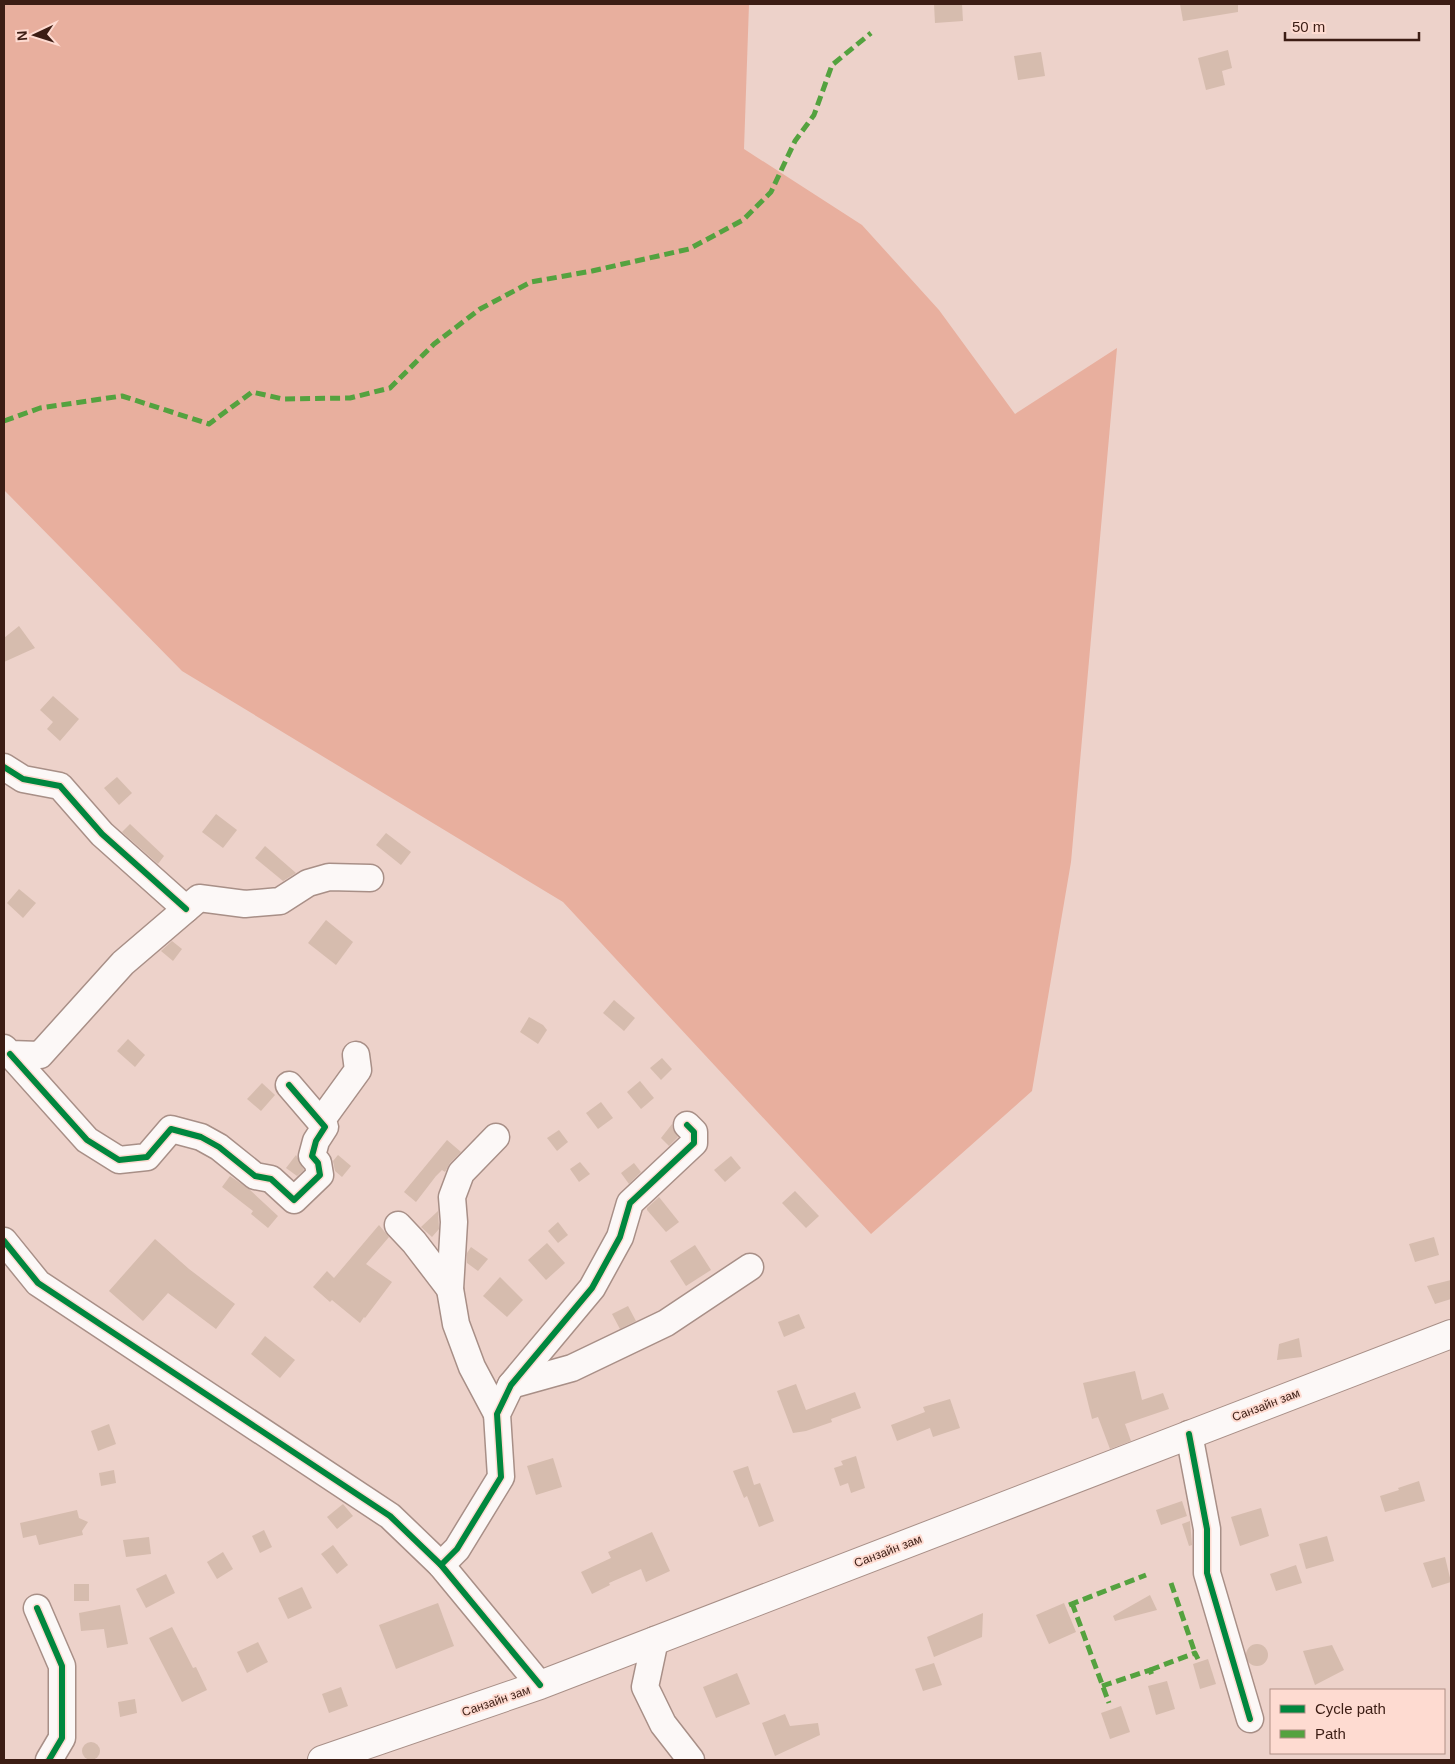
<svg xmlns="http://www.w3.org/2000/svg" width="1455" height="1764" viewBox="0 0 1455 1764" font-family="Arial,sans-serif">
<rect width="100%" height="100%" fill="#edd2ca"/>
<path fill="#e8af9e" d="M4,4H749L744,149L862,225L939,310L1015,414L1117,348L1071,862L1032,1091L871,1234L563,902L182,671L4,490Z"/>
<g fill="#d6bcae">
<path d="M934,4H962L963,21L935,23Z"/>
<path d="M1180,4H1238V12L1183,21Z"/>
<path d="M1228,50L1232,68L1222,71L1225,85L1206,90L1198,58Z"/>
<path d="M1041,52L1045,76L1018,80L1014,56Z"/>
<path d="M19,626L35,648L4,662V638Z"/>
<path d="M53,696L79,719L60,741L47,729L53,722L40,710Z"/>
<path d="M117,777L132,793L119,805L104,788Z"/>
<path d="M216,814L237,830L223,848L202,832Z"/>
<path d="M130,824L164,856L158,864L122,832Z"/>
<path d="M386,833L411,852L401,865L376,845Z"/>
<path d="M265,846L296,873L283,881L255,858Z"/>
<path d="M19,889L36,903L23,918L7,903Z"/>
<path d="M326,920L353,942L336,965L308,943Z"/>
<path d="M172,941L182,949L173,961L161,951Z"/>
<path d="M614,1000L635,1018L624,1031L603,1013Z"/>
<path d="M529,1017L543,1025L547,1030L538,1044L520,1032Z"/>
<path d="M128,1039L145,1055L135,1067L117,1051Z"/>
<path d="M662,1058L672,1069L661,1080L650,1068Z"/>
<path d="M640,1081L654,1098L641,1109L627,1092Z"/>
<path d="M262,1083L275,1095L261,1111L247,1099Z"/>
<path d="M601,1102L613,1118L598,1129L586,1113Z"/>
<path d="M672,1124L673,1129L678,1137L669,1146L661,1138Z"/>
<path d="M559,1130L568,1142L557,1151L547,1138Z"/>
<path d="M447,1140L461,1152L450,1163L445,1172L442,1170L436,1176L416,1202L404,1192Z"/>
<path d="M296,1155L304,1170L297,1176L286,1168Z"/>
<path d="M338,1155L351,1166L342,1177L335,1171L333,1161Z"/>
<path d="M731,1156L741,1168L725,1182L714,1170Z"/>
<path d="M580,1162L590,1174L579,1182L570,1169Z"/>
<path d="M634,1163L641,1172L629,1184L621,1173Z"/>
<path d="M230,1176L249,1189L278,1216L268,1228L251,1214L253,1211L222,1187Z"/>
<path d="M795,1191L819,1216L806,1228L782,1203Z"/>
<path d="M659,1197L679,1222L666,1232L647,1210V1208Z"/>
<path d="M438,1211L439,1229L432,1237L421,1227Z"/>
<path d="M558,1222L568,1235L558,1243L548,1231Z"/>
<path d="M379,1225L389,1237L366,1264L392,1282L365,1318L364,1317L360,1323L332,1300L330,1302L313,1287L327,1271L334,1278Z"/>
<path d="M1434,1237L1439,1255L1415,1262L1409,1244Z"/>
<path d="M155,1239L189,1269L235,1304L216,1329L168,1293L143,1321L109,1291Z"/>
<path d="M547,1243L565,1263L546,1280L528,1260Z"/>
<path d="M695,1245L711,1270L686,1286L670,1261Z"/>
<path d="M471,1247L488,1259L478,1271L467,1263V1253Z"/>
<path d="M500,1277L523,1300L507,1317L483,1296Z"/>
<path d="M1451,1280V1299L1435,1304L1427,1286Z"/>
<path d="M628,1306L636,1321L620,1329L612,1314Z"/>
<path d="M799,1314L805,1328L784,1337L778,1322Z"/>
<path d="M265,1336L295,1360L280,1378L251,1354Z"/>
<path d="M1299,1338L1302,1357L1277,1360L1279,1344Z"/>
<path d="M1135,1371L1142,1400L1163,1393L1169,1409L1125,1424L1131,1441L1110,1449L1098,1417L1092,1419L1083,1383Z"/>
<path d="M796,1384L806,1410L855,1392L861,1408L831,1419L832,1422L806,1431L793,1433L777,1391Z"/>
<path d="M950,1399L960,1428L933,1437L930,1428L897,1441L891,1425L925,1412L923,1407Z"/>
<path d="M109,1424L116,1444L98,1451L91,1431Z"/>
<path d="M856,1456L865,1488L851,1493L848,1483L840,1486L834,1468L843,1465L841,1461Z"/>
<path d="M553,1458L562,1487L536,1495L527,1466Z"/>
<path d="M748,1466L754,1485L760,1483L774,1521L759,1527L747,1496L744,1498L733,1471Z"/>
<path d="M114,1470L116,1483L101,1486L99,1473Z"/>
<path d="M1419,1481L1425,1501L1385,1512L1380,1496L1399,1490L1398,1488Z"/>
<path d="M1182,1501L1187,1516L1161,1525L1156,1510Z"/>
<path d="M343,1504L353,1516L337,1529L327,1517Z"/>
<path d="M1261,1508L1269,1536L1240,1546L1231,1517Z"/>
<path d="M77,1510L79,1518L88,1522L82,1531L83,1535L39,1545L36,1535L23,1538L20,1523Z"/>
<path d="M1190,1521L1192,1545L1189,1546L1182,1524Z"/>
<path d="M264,1530L272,1547L260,1553L252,1536Z"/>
<path d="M652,1532L670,1571L646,1582L641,1569L609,1583L610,1585L592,1594L581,1572L611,1558L608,1552Z"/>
<path d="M1327,1536L1334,1561L1306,1569L1299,1544Z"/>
<path d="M149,1537L151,1554L126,1557L123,1540Z"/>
<path d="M333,1545L348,1565L337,1574L321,1554Z"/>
<path d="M223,1552L233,1569L217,1579L207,1562Z"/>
<path d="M1445,1557L1451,1582L1432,1588L1423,1563Z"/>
<path d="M1296,1565L1302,1583L1276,1591L1270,1574Z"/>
<path d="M166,1574L175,1593L146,1608L136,1589Z"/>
<rect x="74" y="1584" width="15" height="17"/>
<path d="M302,1587L312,1608L288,1619L278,1598Z"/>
<path d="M1150,1595L1157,1610L1115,1621L1113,1616Z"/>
<path d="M438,1603L454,1646L396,1669L379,1625Z"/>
<path d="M1064,1603L1076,1632L1049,1644L1036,1615Z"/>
<path d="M120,1605L128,1644L107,1648L104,1629L81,1631L79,1613Z"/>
<path d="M983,1613L982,1637L934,1657L927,1637Z"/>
<path d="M172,1627L193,1668L196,1667L207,1690L182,1702L149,1638Z"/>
<path d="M258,1642L268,1662L247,1673L237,1652Z"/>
<circle cx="1257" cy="1655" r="11"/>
<path d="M1332,1645L1344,1670L1315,1685L1303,1651Z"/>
<path d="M1208,1659L1216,1684L1200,1689L1193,1664Z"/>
<path d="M934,1663L942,1685L923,1691L915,1669Z"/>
<path d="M737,1673L750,1704L716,1718L703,1687Z"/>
<path d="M1167,1681L1175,1709L1156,1715L1148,1686Z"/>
<path d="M341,1687L348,1706L329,1713L322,1694Z"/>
<path d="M135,1699L137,1713L120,1717L118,1702Z"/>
<path d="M1121,1706L1130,1732L1110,1739L1101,1713Z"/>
<path d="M785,1714L790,1726L818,1723L820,1735L775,1756L762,1723Z"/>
<circle cx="91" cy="1751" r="9"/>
</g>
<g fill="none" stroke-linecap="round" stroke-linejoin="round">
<defs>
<g id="minor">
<path d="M4,767L23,779L60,786L102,834L186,909"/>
<path d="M4,1048L10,1054L40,1055L123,963L199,898L245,904L280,901L308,883L329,877L370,878"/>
<path d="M10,1054L87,1140L119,1160L147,1157L171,1129L201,1137L219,1147L255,1176L271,1179L294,1200L320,1175L318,1163L312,1156L316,1141L325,1127L289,1085"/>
<path d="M321,1121L358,1070L356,1055"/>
<path d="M496,1137L461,1173L452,1197L454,1222L450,1289L456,1324L472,1367L497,1414"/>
<path d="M398,1225L414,1242L450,1289"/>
<path d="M4,1241L38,1283L390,1516L441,1565L540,1685"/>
<path d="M511,1385L572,1368L666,1323L750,1267"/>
<path d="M1189,1434L1207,1529V1573L1250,1719"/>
<path d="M441,1565L457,1549L501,1477L497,1414L511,1385L592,1288L620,1237L630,1203L694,1143V1132L687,1125"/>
<path d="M37,1608L62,1666V1738L49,1760"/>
<path d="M655,1640L645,1687L663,1724L691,1760"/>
</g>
<path id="major" d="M322,1760L540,1685L1451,1334"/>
</defs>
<use href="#minor" stroke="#a88f87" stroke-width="29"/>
<use href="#major" stroke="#a88f87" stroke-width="30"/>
<use href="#minor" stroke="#fcf8f7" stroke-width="26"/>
<use href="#major" stroke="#fcf8f7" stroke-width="28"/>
<g stroke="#54a23f" stroke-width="5" stroke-dasharray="10 5" stroke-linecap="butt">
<path d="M4,421L40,408L122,396L209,424L252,392L283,399L350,398L390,388L434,344L480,309L531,282L592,271L689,249L743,220L771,192L795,141L814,115L832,65L871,33"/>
<path d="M1171,1583L1195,1653"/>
<path d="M1072,1603L1109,1703"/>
<path d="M1069,1605L1146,1575"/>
<path d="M1150,1670L1195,1653L1198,1659"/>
<path d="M1102,1686L1150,1670L1153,1678"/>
</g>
<defs>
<g id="cycleway">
<path d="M4,767L23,779L60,786L102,834L186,909"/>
<path d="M10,1054L87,1140L119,1160L147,1157L171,1129L201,1137L219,1147L255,1176L271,1179L294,1200L320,1175L318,1163L312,1156L316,1141L325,1127L289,1085"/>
<path d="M4,1241L38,1283L390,1516L441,1565L540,1685"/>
<path d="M1189,1434L1207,1529V1573L1250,1719"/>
<path d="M441,1565L457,1549L501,1477L497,1414L511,1385L592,1288L620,1237L630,1203L694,1143V1132L687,1125"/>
<path d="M37,1608L62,1666V1738L49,1760"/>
</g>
</defs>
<use href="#cycleway" stroke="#fedbd1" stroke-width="9"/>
<use href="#cycleway" stroke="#00873e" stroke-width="6"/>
</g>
<g text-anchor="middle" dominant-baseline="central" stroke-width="4" stroke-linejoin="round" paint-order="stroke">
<g font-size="12" fill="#3c1d14" stroke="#fedbd1">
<text transform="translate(1266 1405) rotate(-21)">Санзайн зам</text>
<text transform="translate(888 1551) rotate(-21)">Санзайн зам</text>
<text transform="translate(496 1701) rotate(-19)">Санзайн зам</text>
</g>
</g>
<rect width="1455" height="1764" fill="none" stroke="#3c1d14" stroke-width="10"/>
<rect x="1270" y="1689" width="175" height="65" fill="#fedbd1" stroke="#b08f85"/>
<rect x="1280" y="1705" width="25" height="8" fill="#00873e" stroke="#b08f85"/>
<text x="1315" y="1714" font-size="15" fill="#3c1d14">Cycle path</text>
<rect x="1280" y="1730" width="25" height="8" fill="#54a23f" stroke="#b08f85"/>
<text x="1315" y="1739" font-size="15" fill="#3c1d14">Path</text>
<g transform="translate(35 35) rotate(266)" stroke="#fedbd1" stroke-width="4" paint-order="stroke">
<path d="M0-4L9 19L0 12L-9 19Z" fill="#3c1d14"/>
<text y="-8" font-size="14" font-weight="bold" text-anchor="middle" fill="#3c1d14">N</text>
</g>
<path d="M1285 32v8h134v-8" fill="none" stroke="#3c1d14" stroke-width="2.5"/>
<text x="1292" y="32" font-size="15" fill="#3c1d14" stroke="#fedbd1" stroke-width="4" paint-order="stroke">50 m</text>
</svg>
